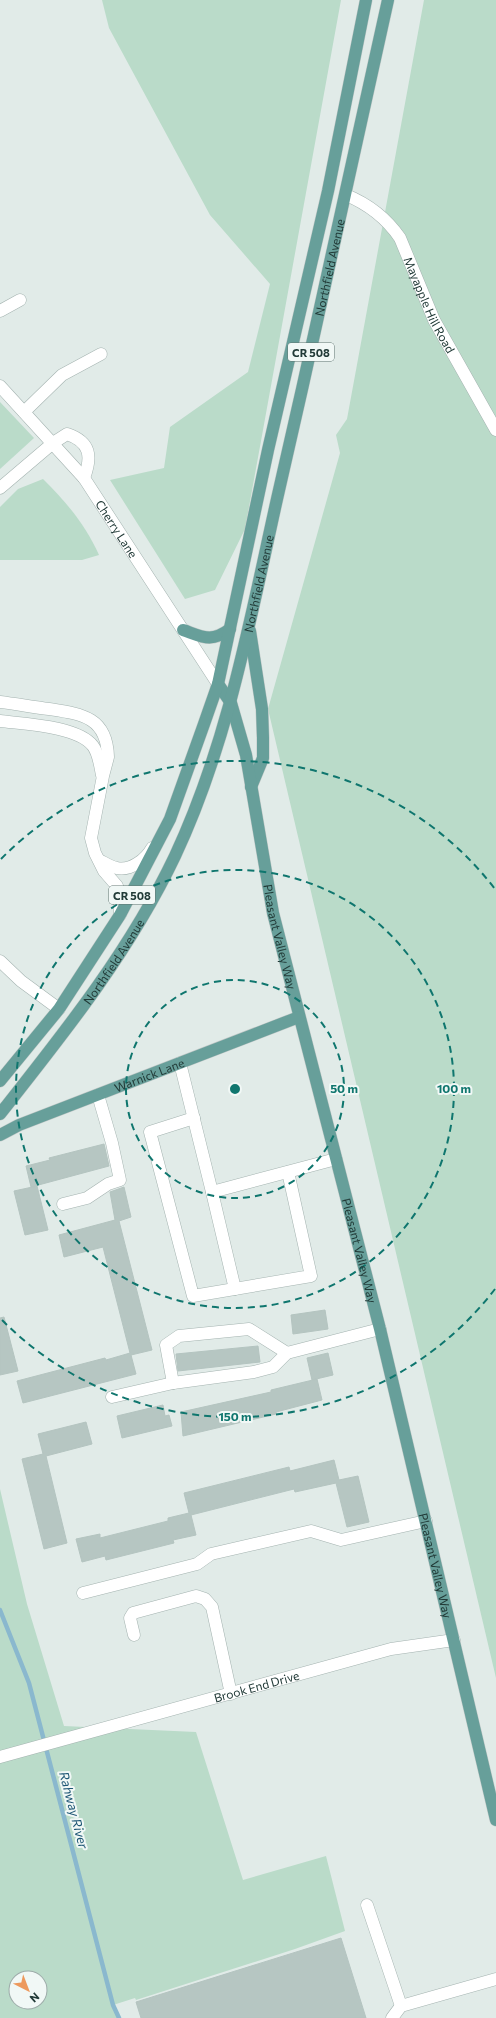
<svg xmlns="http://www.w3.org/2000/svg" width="496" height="2018" viewBox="0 0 496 2018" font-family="Commissioner,sans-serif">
<rect width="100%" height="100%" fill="#e1ebe8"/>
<g fill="#badbc9" fill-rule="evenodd">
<path d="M102,0H341L245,529L215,590L185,599L110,480L164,468L170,427L248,372L270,284L210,215L109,28Z"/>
<path d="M424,0H496V1678L268,709L340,453L336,435L347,419Z"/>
<path d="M0,402L34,438L0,469Z"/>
<path d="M43,479C67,503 85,524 99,555L82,560H0V507L18,489Z"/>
<path d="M0,1489L27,1604L64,1726L196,1732L243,1880L326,1856L345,1931L295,1949L136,2000L135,1998L113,2005L119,2018H0ZM16,1978H40V2002H16Z"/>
</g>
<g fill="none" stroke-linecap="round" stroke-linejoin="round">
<path stroke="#8ab8ce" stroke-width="4.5" d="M0,1610L29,1683L113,2005L119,2018"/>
</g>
<g fill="#b6c6c2" stroke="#b4c4c0">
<path d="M104,1144L109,1166L31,1187L26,1166L50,1160L49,1158Z"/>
<path d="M37,1186L48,1230L25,1235L14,1191Z"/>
<path d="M124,1187L131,1217L119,1221L152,1350L131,1355L136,1374L23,1403L17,1381L105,1358L106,1360L130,1353L103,1247L64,1257L59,1235L115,1220L110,1192Z"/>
<path d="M325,1310L328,1329L293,1334L291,1315Z"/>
<path d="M4,1317L18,1371L0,1375V1318Z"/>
<path d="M258,1346L260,1362L178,1371L176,1354Z"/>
<path d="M328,1353L333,1375L312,1380L307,1358Z"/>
<path d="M317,1379L322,1400L276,1412V1414L183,1436L181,1412L271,1392V1390Z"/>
<path d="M163,1405L165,1416L169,1415L172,1426L122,1438L117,1416Z"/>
<path d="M86,1422L92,1444L46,1456L67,1543L44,1549L22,1459L43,1454L38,1434Z"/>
<path d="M334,1460L339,1480L358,1476L369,1522L347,1527L336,1483L295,1492L294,1489L191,1515L196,1535L173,1540L174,1543L106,1560L105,1556L82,1562L76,1539L100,1534V1538L168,1521V1518L189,1513L184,1493L289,1467L290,1471Z"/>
<path d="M341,1938L366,2018H141L136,2002Z"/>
</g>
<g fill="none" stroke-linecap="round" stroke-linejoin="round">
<defs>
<g id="minor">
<path id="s1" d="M346,195C368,204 387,219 400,238L434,320L496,430"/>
<path d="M0,311L20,300"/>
<path id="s2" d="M0,386L84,478L218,684"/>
<path d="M24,412L62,375L101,354"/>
<path d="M0,488L53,443L67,434C91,442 92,457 84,478"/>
<path d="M0,702C16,704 33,707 49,709C82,714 107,717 108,757L103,776L91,838L95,853L104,871L117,886L120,898V915"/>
<path d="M0,721C24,724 78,726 93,746C99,754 100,766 102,775"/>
<path d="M99,860C105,863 111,867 117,868C131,871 146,859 152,848"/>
<path d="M0,961L21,981L59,1009"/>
<path d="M180,1063L212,1192L336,1159"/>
<path d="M194,1118L150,1132L193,1296L311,1276L288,1172"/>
<path d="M212,1192L235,1289"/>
<path d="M63,1204L87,1198L108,1184L120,1180L112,1143L98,1095"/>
<path d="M173,1383L166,1345L179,1336L249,1329L287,1353"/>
<path d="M112,1397L173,1383L254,1372L273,1367L287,1353L380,1329"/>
<path d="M83,1593L197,1564L211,1554L311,1531L341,1540L426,1521"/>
<path d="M134,1635L130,1618L133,1613L196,1596L205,1599L212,1607L231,1694"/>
<path id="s3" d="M0,1757L391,1649L454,1640"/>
<path d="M367,1905L401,2006"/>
<path d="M392,2018L401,2006L496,1979"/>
</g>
<g id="major">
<path d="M183,630C203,637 211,643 230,629"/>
<path d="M250,631L262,709L263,738V758L251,787"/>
<path id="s4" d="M218,684L231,703L246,755L273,913L380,1329L496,1820"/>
<path d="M0,1081L59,1009L120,915L170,819L204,724L218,684L268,450L328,191L366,0"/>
<path id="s5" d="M0,1114C64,1033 130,951 175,856C228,743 250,620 277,499C315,333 352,167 388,0"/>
<path id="s6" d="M0,1135L19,1125L299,1017"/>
</g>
</defs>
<use href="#minor" stroke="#a4b3b0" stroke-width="13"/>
<use href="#major" stroke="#c1c8c7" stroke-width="13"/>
<use href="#minor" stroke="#fff" stroke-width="12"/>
<use href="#major" stroke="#679f9a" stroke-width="12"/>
</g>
<g fill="none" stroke="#0f766e" stroke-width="2" stroke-dasharray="7 5">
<circle cx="235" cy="1089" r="109"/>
<circle cx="235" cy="1089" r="219"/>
<path d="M495 1289A328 328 0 0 1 1 1319M1 859A328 328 0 0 1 495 889"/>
</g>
<g text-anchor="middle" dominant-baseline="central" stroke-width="4" stroke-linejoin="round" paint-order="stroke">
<g fill="#f1f8f6" stroke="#607471" stroke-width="1">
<rect x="288" y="343" width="46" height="18" rx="3"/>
<rect x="109" y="886" width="46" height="18" rx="3"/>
</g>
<g font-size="11" font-weight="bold" fill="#223b38">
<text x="311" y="352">CR 508</text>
<text x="132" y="895">CR 508</text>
</g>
<g font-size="12" fill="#223b38" stroke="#f1f8f6">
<text stroke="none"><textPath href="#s5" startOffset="922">Northfield Avenue</textPath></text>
<text stroke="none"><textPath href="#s1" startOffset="143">Mayapple Hill Road</textPath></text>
<text stroke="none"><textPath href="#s2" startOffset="185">Cherry Lane</textPath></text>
<text stroke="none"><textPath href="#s5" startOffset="598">Northfield Avenue</textPath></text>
<text stroke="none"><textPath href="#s4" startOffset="262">Pleasant Valley Way</textPath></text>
<text stroke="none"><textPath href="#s5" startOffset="190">Northfield Avenue</textPath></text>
<text stroke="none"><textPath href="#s6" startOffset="161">Warnick Lane</textPath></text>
<text stroke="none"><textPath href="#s4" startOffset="586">Pleasant Valley Way</textPath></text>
<text stroke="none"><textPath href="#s4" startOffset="910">Pleasant Valley Way</textPath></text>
<text stroke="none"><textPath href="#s3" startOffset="266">Brook End Drive</textPath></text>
</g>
<g font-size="13" font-style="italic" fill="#1e5775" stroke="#f1f8f6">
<text transform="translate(74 1810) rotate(75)">Rahway River</text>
</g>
</g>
<circle cx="235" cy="1089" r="6" fill="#0f766e" stroke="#f1f8f6" stroke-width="2"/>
<g font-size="12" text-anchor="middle" font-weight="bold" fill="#0f766e" stroke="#f1f8f6" stroke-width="4" stroke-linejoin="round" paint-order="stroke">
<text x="344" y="1093">50 m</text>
<text x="454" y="1093">100 m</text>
<text x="235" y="1421">150 m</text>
</g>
<g transform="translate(28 1990) rotate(138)"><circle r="19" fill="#f1f8f6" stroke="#9eacaa"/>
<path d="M0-3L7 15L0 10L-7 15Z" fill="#ed995d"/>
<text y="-6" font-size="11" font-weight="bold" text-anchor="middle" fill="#223b38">N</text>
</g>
</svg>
